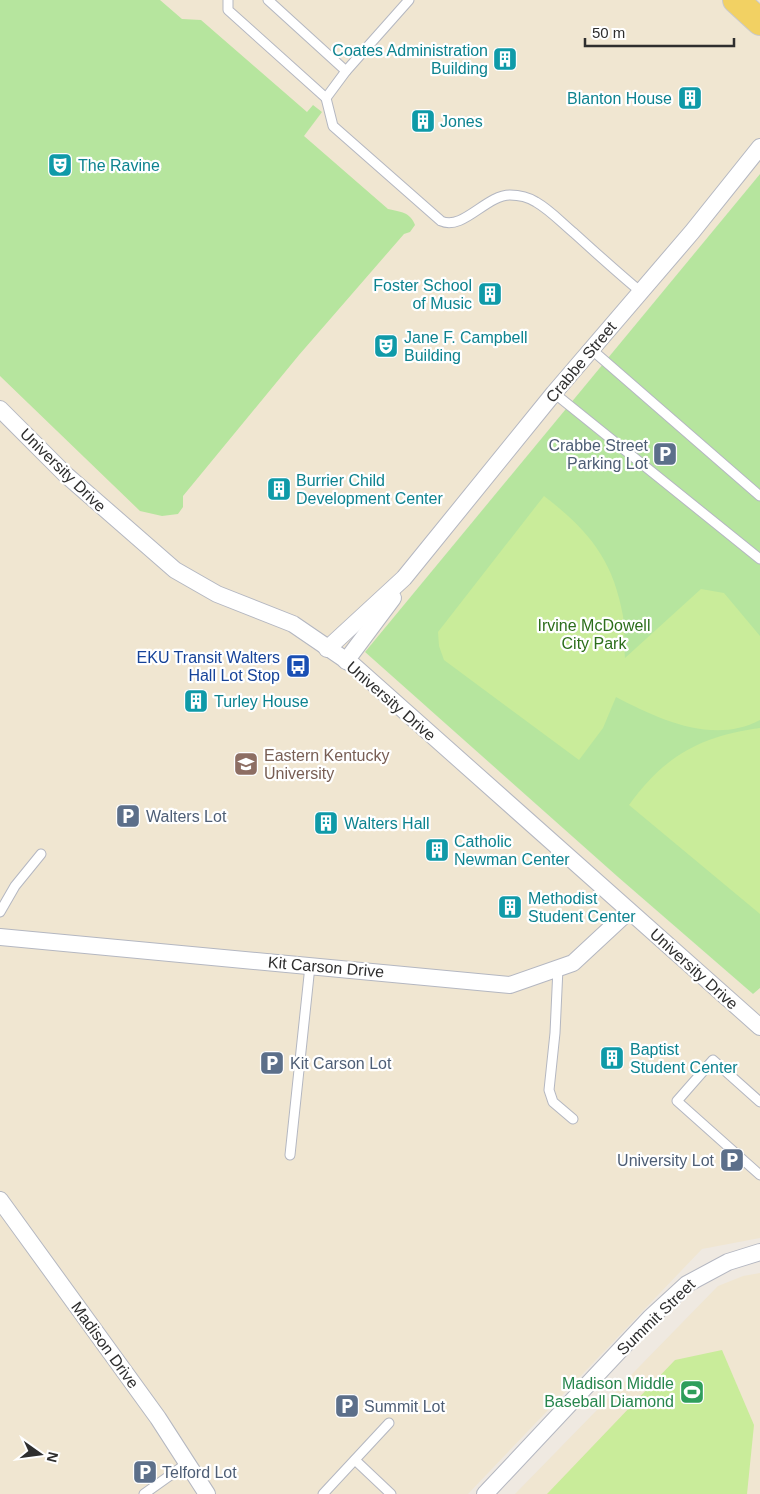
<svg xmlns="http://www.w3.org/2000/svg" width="760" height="1494" viewBox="0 0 760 1494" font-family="Helvetica,sans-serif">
<rect width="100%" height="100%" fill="#efe9e1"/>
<g fill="#f0e6d1">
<path d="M0,0H760V174L365,652L618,877L753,994L760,988V1238L702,1249L468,1494H0Z"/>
<path d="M760,1273V1494H515L718,1286L743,1276Z"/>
</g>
<g fill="#b6e59e">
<path d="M0,0H160L182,19L201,20L307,112L313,105L322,112L304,136L388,209C401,212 410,212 415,225L410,232L404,234L299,355L183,496V507L178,514L162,516L140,511L0,376Z"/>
<path d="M760,174V988L753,994L618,877L365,652Z"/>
</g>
<g fill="#c9ec9a">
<path d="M544,496C588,530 613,559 623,616C625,629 624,644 625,658L701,589L724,593L760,636V720C713,745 658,719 616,697L603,728L579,760L444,660L439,646L438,632Z"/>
<path d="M760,728V914L629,805C664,756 701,736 760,728Z"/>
<path d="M722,1350L754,1425L747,1494H547L675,1360Z"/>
</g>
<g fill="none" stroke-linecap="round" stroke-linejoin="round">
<defs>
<g id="lane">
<path d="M228,0V10L326,98"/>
<path d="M268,0L346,71"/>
<path d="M409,0L346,71L326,98L333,126L441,221C463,231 486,195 510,195C519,195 528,197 536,202C550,210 562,223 574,233C596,253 618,273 641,292"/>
<path d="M591,349L760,496"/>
<path d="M554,393L760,559"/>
<path d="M0,912L15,886L41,854"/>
<path d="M558,968L555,1033L549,1090L553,1102L573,1119"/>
<path d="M760,1102L713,1060L677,1101L760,1175"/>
<path d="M290,1155L310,966"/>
<path d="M355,1460L391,1494"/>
<path d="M144,1494L186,1464"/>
<path d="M323,1494L389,1423"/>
</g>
<g id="street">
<path d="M0,409L65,474L175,570L217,594L293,624L353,665L760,1027"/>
<path d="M327,649L404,578L554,393L692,232L760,147"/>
<path d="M346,661L393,598"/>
<path d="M0,937L510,985L573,963L629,911"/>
<path d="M0,1200L158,1418L207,1494"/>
<path d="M485,1494L650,1318L687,1284L728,1262L760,1252"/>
</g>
<path id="primary" d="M736,0L760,22"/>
</defs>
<use href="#lane" stroke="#b4b7c1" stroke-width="11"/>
<use href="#street" stroke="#b4b7c1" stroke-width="18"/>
<use href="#primary" stroke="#c9c9c9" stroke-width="28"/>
<use href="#lane" stroke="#fff" stroke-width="9"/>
<use href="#street" stroke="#fff" stroke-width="16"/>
<use href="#primary" stroke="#f2d163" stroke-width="26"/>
</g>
<defs>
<symbol id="building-square" viewBox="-11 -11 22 22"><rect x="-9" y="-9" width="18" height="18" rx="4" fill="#0f9aa8" stroke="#fff"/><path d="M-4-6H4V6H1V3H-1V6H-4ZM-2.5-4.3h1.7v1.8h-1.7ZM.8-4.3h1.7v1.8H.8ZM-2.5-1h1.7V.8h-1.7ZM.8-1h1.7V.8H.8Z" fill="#fff"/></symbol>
<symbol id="theatre-square" viewBox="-11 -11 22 22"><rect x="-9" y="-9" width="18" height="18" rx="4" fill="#0f9aa8" stroke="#fff"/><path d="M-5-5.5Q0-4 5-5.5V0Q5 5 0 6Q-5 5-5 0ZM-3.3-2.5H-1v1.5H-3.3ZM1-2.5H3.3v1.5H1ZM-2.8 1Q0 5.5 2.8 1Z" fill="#fff"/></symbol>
<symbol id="parking-square" viewBox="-11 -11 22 22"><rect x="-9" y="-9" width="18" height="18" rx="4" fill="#5c6f8a" stroke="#fff"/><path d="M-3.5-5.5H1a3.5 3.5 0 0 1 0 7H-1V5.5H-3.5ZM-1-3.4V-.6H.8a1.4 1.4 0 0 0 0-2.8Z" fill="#fff"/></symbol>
<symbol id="bus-square" viewBox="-11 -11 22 22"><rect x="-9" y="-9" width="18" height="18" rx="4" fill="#1a4fb4" stroke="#fff"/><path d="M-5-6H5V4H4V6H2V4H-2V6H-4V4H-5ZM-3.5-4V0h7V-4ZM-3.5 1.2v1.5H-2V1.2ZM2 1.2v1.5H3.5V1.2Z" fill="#fff"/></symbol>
<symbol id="university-square" viewBox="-11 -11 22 22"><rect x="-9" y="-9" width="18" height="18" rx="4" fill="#8d6e63" stroke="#fff"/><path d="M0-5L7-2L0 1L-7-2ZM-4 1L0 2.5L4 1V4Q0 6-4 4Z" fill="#fff"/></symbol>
<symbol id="stadium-square" viewBox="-11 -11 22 22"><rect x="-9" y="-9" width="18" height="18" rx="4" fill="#2e9e5b" stroke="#fff"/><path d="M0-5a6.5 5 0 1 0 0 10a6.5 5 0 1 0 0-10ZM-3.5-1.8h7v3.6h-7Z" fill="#fff"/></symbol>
</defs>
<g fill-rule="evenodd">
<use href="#building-square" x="491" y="45" width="28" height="28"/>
<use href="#building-square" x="676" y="84" width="28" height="28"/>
<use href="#building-square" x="409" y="107" width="28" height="28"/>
<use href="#theatre-square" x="46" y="151" width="28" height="28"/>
<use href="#building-square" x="476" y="280" width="28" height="28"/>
<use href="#theatre-square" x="372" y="332" width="28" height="28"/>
<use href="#parking-square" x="651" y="440" width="28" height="28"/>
<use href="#building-square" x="265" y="475" width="28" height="28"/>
<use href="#bus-square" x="284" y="652" width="28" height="28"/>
<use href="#building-square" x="182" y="687" width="28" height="28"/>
<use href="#university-square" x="232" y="750" width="28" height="28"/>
<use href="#parking-square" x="114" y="802" width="28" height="28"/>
<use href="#building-square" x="312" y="809" width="28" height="28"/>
<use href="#building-square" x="423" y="836" width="28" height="28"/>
<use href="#building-square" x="496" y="893" width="28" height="28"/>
<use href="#building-square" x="598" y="1044" width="28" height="28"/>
<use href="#parking-square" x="258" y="1049" width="28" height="28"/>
<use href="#parking-square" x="718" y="1146" width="28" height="28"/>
<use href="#stadium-square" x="678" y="1378" width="28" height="28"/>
<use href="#parking-square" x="333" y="1392" width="28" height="28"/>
<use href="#parking-square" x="131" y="1458" width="28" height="28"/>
</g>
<g text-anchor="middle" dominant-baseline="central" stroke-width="4.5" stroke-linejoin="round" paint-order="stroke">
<g font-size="16" fill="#0d838f" stroke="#fff" text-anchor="start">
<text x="488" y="50" text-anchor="end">Coates Administration<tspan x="488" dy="18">Building</tspan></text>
<text x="672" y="98" text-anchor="end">Blanton House</text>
<text x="440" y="121">Jones</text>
<text x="78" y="165">The Ravine</text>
<text x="472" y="285" text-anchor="end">Foster School<tspan x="472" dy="18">of Music</tspan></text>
<text x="404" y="337">Jane F. Campbell<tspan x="404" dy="18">Building</tspan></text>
<text x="296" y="480">Burrier Child<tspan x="296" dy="18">Development Center</tspan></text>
<text x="214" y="701">Turley House</text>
<text x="344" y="823">Walters Hall</text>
<text x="454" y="841">Catholic<tspan x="454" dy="18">Newman Center</tspan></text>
<text x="528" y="898">Methodist<tspan x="528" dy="18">Student Center</tspan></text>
<text x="630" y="1049">Baptist<tspan x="630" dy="18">Student Center</tspan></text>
</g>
<g font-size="16" fill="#2e2e2e" stroke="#fff">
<text transform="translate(581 362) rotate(-50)">Crabbe Street</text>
<text transform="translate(63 470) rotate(44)">University Drive</text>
<text transform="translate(391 701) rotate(41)">University Drive</text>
<text transform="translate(326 967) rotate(5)">Kit Carson Drive</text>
<text transform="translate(694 969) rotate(42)">University Drive</text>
<text transform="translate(656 1317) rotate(-44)">Summit Street</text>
<text transform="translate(105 1345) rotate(54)">Madison Drive</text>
</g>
<g font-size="16" fill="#4e5e75" stroke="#fff" text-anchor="start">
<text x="648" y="445" text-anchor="end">Crabbe Street<tspan x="648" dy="18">Parking Lot</tspan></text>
<text x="146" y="816">Walters Lot</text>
<text x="290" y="1063">Kit Carson Lot</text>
<text x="714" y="1160" text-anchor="end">University Lot</text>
<text x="364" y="1406">Summit Lot</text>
<text x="162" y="1472">Telford Lot</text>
</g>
<g font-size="16" fill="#2c6e1b" stroke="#fff">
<text x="594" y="625">Irvine McDowell<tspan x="594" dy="18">City Park</tspan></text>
</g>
<g font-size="16" fill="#164399" stroke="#fff" text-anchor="end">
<text x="280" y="657">EKU Transit Walters<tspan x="280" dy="18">Hall Lot Stop</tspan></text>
</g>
<g font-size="16" fill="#785e54" stroke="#fff" text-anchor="start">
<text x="264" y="755">Eastern Kentucky<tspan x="264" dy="18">University</tspan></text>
</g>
<g font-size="16" fill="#27864d" stroke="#fff" text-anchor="end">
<text x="674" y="1383">Madison Middle<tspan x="674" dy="18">Baseball Diamond</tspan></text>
</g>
</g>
<g transform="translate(40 1454) rotate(104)" stroke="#ffffff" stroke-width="4" paint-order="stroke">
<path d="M0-4L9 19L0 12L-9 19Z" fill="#2e2e2e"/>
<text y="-8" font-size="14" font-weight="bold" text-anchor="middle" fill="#2e2e2e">N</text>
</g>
<path d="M585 38v8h149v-8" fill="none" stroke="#2e2e2e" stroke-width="2.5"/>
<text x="592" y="38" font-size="15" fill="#2e2e2e" stroke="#ffffff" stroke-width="4" paint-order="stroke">50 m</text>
</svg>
